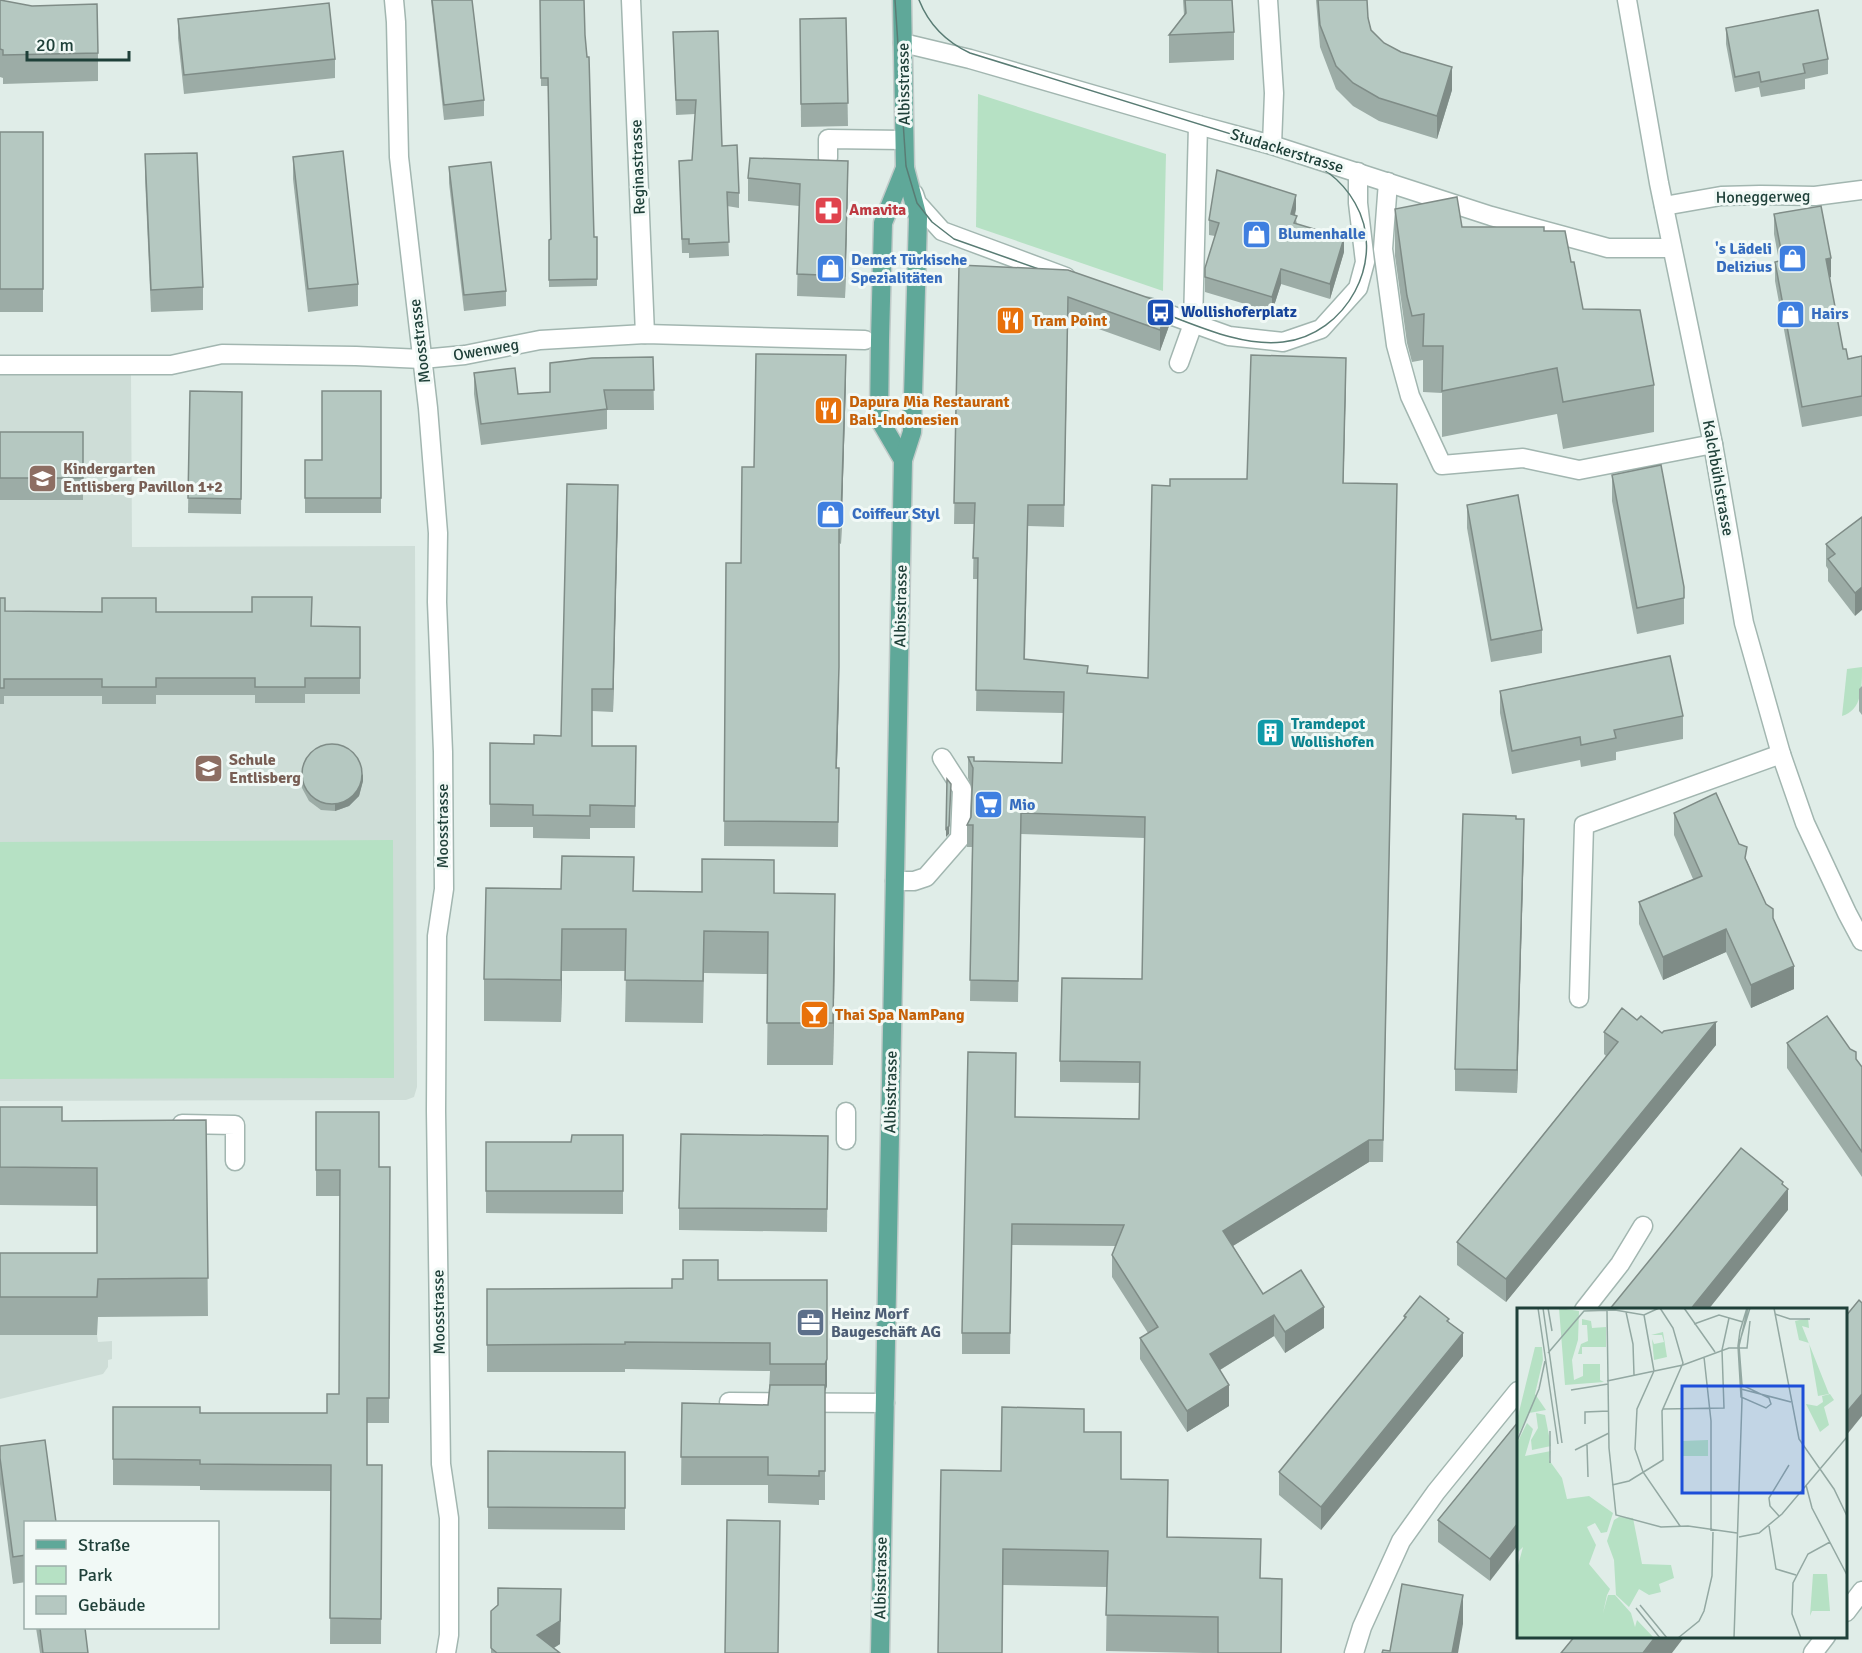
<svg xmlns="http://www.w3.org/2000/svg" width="1862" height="1653" viewBox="0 0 1862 1653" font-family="Signika,sans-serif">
<rect width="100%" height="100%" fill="#e0ede8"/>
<g fill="#ceddd7">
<path d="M0,373H131L132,547L415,546L417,1087L414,1097L406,1100L0,1101Z"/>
<path d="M0,1291L97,1335L98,1342L112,1341V1359L108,1360V1367L103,1374L0,1399Z"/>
</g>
<g fill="#b6e1c4">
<path d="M978,94L1166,154L1163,291L976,227Z"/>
<path d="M1862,667C1862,688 1862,710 1842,716L1847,669Z"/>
<path d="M393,840L394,1078L0,1079V842Z"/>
</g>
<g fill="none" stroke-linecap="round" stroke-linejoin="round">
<defs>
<g id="minor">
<path d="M394,0L396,22L399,157L428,408L438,533L437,602L443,752L444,889L437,936L436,1111L441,1464L449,1518V1635L446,1653"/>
<path d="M631,0L645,334"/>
<path d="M1268,0L1274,93L1272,145"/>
<path d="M1627,0L1659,183L1713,444L1744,623L1781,754L1805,823L1847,913L1862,941"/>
<path d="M903,43L970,59L1198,125L1272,145L1491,216L1608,248H1672"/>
<path d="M828,158V139L904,140"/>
<path d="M1388,182L1383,249L1396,345L1410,396L1442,465L1523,458L1579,470L1713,444"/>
<path d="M914,194L917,203L942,231L1066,277"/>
<path d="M1664,206L1721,196L1760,195L1815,196L1862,190"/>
<path d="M1148,307L1229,336L1283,342L1321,329L1358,288L1365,262L1358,203V172"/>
<path d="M1179,363L1193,324L1198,125"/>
<path d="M0,365H171L222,354L356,356L422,359L465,355L540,340L645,334L865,340"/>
<path d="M895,881H914L926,877L960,838L962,789L942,758"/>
<path d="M1579,998L1584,825L1781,754"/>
<path d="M846,1112V1140"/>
<path d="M182,1124L235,1125V1161"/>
<path d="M1584,1310L1620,1264L1643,1226"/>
<path d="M729,1402L885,1403"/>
<path d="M1846,1612L1862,1591"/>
<path d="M1354,1653L1362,1627L1401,1541L1436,1492L1518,1391"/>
<path d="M1813,1653L1826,1636"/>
</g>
<g id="major">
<path d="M903,460L879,419L880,340L883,223L905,168"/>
<path d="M880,1653L903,460L912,432L918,218L905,168L902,0"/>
</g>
</defs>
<use href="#minor" stroke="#a2b6b0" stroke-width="21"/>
<use href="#major" stroke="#c0cac8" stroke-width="21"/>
<use href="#minor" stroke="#fff" stroke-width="18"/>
<use href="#major" stroke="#5fa899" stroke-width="18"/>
<g stroke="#597c74" stroke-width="1.5">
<path d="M895,0L906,166L917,203L932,222L954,239L1050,273"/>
<path d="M919,0C929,25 946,42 970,53L1292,153C1319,164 1341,178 1355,203C1388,260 1346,335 1283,342C1240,347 1194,324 1155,310"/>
</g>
</g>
<g fill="#9caca6">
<path d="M0,0L98,53V81L3,84V78L0,77Z"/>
<path d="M431,0H472L484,100V116L444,120Z"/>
<path d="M540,0L594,237H597V286L549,287V240L551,239L548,86H541Z"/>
<path d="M1183,0H1232L1234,32V60L1169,63V35L1184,15Z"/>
<path d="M1316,0H1367L1368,18L1371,30L1384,43L1452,90L1437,139L1379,121L1353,106L1336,89L1320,47Z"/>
<path d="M846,18L848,126L801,127L800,19Z"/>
<path d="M178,19L335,59V78L184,94L178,38Z"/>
<path d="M1726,28L1828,59V74L1805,79V89L1761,97L1759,87L1735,92L1726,44Z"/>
<path d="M673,32L722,146L739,193V208L727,206L729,256L689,258V253H682L679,161L692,160L695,114L676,115Z"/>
<rect x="0" y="132" width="43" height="180"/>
<path d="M145,154L203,287V310L151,312L145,177Z"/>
<path d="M293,157L358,284V306L308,312L293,179Z"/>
<path d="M449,167L506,291V306L464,311L449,183Z"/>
<path d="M748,178L848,183L845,298L797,296L799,206L748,201Z"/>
<path d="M1296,209L1295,215L1297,224L1344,252L1330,299L1281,284L1272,312L1205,292V268L1215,236L1209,235V220Z"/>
<path d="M1395,209L1462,227L1544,231L1571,262L1583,309L1654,385V432L1563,449L1557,414L1442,437V393L1423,392V360L1412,362L1407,343L1395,256Z"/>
<path d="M1774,214L1831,277L1829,278L1843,349L1848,359L1862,356V416L1802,427L1775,281V262L1779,261L1774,234Z"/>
<path d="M959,265L1169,326L1160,351L1068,318L1064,527L1028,526L1025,659L1088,673L1148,678L1170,486L1247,479L1346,379L1343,483L1397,484L1383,1162H1369L1233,1246L1263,1294L1324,1328L1285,1353L1274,1336L1220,1370L1229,1406L1187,1432L1140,1359V1338L1148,1333L1112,1277V1255L1116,1246L1012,1245L1010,1354H962V1333L1015,1117L1139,1119L1140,1083L1060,1082V1061L1142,979L1145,838L1021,834L1018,1002L970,1001L972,847H967V825L971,817L972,788L968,778V757L974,761L1062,763L1063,713L976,711L978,579H973L974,524H954Z"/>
<path d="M653,357L654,410H607V429L481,445L474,394V373L518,394L550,392Z"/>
<path d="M846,380L841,544L839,543V693L837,768H839L838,847L724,846L726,563H741L754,467Z"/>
<path d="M190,391L242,392L241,514L188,513Z"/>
<path d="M381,391V513H305V460H322Z"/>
<rect x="0" y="432" width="83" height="68"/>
<path d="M1612,475L1684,587V624L1637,634L1612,501Z"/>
<path d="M1467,505L1542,630V653L1491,662L1467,528Z"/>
<path d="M618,508L613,712L592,711V746H636L635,828H590V839L533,838V827H490V743L534,744L561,736Z"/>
<path d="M1862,517L1855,616L1828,581V569L1826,566V544Z"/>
<path d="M0,598L5,611L156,612L311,626L360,627V694H305V703H255V695H156V704H102V696H4V704H0Z"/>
<path d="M1862,686V715L1859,711V689Z"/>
<path d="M1500,691L1683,716V739L1616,752V760L1581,767L1580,760L1512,774L1500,713Z"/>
<path d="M302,781H363L359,796L349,806L335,811L321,810L309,801L302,788Z"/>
<path d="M1674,813L1747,861L1773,921L1794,989L1751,1008L1726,952L1663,980L1639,924V902L1693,879L1674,835Z"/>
<path d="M1516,819L1524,842L1517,1093L1455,1091V1069Z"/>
<path d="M561,889L774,893L835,936L833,1065H767L768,974L704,973L703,1023L625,1022L626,971H562L561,1022L484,1021V979Z"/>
<path d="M1637,1020L1662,1033L1716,1045L1506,1302L1457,1265V1242L1606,1056L1604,1054V1032Z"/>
<path d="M1787,1043L1856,1059L1862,1067V1177L1787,1068Z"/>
<path d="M0,1107L62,1121L206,1120L208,1316L98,1317L97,1335H0V1253H97V1206L0,1205Z"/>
<path d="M316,1112L379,1167H390L389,1423H367V1465H382L381,1644H330L331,1491L200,1490V1486L113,1485V1407L200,1413H327L339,1394L340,1196H316Z"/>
<path d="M623,1135V1214L486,1213V1142H571Z"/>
<path d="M828,1136L827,1232L679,1230V1208Z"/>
<path d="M718,1280H827V1386L825,1391V1500H819V1505L768,1503V1485H681L682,1403L768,1405L770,1371L625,1369V1372H487V1289L672,1288Z"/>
<path d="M1404,1316L1449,1322L1463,1356L1321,1530L1279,1495V1472L1404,1320Z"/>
<path d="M1518,1422L1490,1581L1438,1542V1520Z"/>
<path d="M1084,1432L1121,1479L1168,1480V1538L1261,1578L1282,1615L1281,1653H1203L1106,1651L1107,1587L1003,1585L1002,1653H938L1001,1471Z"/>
<path d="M0,1446L26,1522V1582L13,1584L0,1484Z"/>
<path d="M488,1451L625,1452V1530L488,1529Z"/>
<path d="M491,1611L560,1644L554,1648L560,1653H491Z"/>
<path d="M36,1628H85L88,1653H40Z"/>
</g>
<g fill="#7f8c87">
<path d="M1452,67V90L1437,139V116Z"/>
<path d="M848,161V183L845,298V276Z"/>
<path d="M1296,195V209L1291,229V214Z"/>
<path d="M1344,238V252L1330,299V284Z"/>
<path d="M1831,258V277L1826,278V259Z"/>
<path d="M1281,269V284L1272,312V297Z"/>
<path d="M1169,305V326L1160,351V330Z"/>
<path d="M846,355V380L841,544V518Z"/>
<path d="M1346,358V379L1343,504V483Z"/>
<path d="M618,485V508L613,712V689Z"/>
<path d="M1862,587V610L1855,616V593Z"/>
<path d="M839,667V693L836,793V768Z"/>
<path d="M363,774V781L359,796L349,806L335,811V804Z"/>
<path d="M951,784L949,834L946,837V829Z"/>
<path d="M1524,819V842L1517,1093V1070Z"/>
<path d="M835,894V936L833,1065V1023Z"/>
<path d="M562,929V971L561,1022V980Z"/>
<path d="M1726,929V952L1663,980V957Z"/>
<path d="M1794,966V989L1751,1008V985Z"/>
<path d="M1716,1022V1045L1506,1302V1279Z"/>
<path d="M1369,1140V1162L1223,1252V1231Z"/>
<path d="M1783,1182V1194L1788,1189V1210L1708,1310H1690Z"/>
<path d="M1324,1307V1328L1285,1353V1332Z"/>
<path d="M1274,1315V1336L1210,1376V1354Z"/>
<path d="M1463,1333V1356L1321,1530V1507Z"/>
<path d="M827,1359V1386L825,1391V1364Z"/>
<path d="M1229,1385V1406L1187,1432V1411Z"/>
<path d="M1862,1394V1416L1845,1437V1414Z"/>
<path d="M1518,1523V1545L1490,1581V1559Z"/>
<path d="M1463,1595V1624L1458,1653H1452Z"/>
<path d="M561,1611L560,1644L545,1653L537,1635Z"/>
<path d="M1656,1636H1685L1672,1653H1643Z"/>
</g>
<g fill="#b5c8c1" stroke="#7f8c87" stroke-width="1.5">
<path d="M0,0L32,6L97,4L98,53L3,55V50L0,49Z"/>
<path d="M432,0H472L484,100L444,105Z"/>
<path d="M540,0H584L585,35L587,57H589L594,237H597V279L549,280V240L551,239L548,78H541Z"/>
<path d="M1185,0H1232L1234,32L1169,35L1186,13Z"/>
<path d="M1318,0H1367L1368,18L1371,30L1384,43L1401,52L1452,67L1437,116L1379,98L1353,83L1336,66L1320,25Z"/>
<path d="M329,3L335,59L184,75L178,19Z"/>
<path d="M1818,10L1828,59L1803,64L1805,73L1761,82L1759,72L1735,77L1726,28Z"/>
<path d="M846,18L848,103L801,104L800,19Z"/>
<path d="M718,31L722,146L737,145L739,193L727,192L729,242L689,244V239H682L679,161L692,160L696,100H676L673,32Z"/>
<rect x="0" y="132" width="43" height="157"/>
<path d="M343,151L358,284L308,289L293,157Z"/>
<path d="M197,153L203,287L151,290L145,154Z"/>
<path d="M750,158L848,161L845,276L797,274L800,184L748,178Z"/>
<path d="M491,162L506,291L464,295L449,167Z"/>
<path d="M1217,170L1296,195L1291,214L1297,216L1294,223L1344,238L1330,284L1281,269L1272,297L1205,277V268L1219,223L1209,220Z"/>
<path d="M1457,197L1462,227H1544V231H1565L1571,262H1574L1583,309L1640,310L1654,385L1563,402L1557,368L1442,391L1443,346H1423L1424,314L1412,316L1407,296L1395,209Z"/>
<path d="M1821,206L1831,258L1826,259L1843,349H1846L1848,359L1862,356V396L1802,407L1775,262L1783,260L1774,214Z"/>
<path d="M959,265L1068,270L1169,305L1160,330L1068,297L1064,505H1028L1024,659L1088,666L1087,673L1148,678L1152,485L1170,486V479H1247L1251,355L1346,358L1343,483L1397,484L1383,1140H1369L1223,1231L1263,1294L1301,1270L1324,1307L1285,1332L1274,1315L1210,1354L1229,1385L1187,1411L1140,1338L1158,1327L1112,1255L1124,1225L1012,1224L1010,1333H962L968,1052L1016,1053L1015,1117L1139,1119L1140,1062L1060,1061L1062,978L1142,979L1145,817L1021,813L1018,981L970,980L973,825H967L971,817L973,768L968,757H974V761L1062,763L1064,692L976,690L978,558H973L975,503H954Z"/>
<path d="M756,354L846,355L841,518H839V667L836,768H839L838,822L724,821L726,563H741L742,467H754Z"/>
<path d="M653,357L654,390H604L607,409L481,424L474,373L515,368L518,394L550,392V363L592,358Z"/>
<path d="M190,391L242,392L241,499L188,498Z"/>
<path d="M322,391H381V498H305V460H322Z"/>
<rect x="0" y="432" width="83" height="46"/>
<path d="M1661,465L1684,587V598L1637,608L1612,475Z"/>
<path d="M567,484L618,485L613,689H592V746H636L635,806L590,805V816L533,815V805L490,804V743L534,744V735L561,736Z"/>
<path d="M1518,495L1542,630L1491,640L1467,505Z"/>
<path d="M1862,517V587L1855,593L1828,559L1835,554L1826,544Z"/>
<path d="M252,597H312L311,626L360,627V678H305V687H255V678H156V687H102V679H4V688H0V598H5V611L102,612V598H156V612H252Z"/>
<path d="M1670,656L1683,716L1614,730L1616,738L1581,745L1580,737L1512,751L1500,691Z"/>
<circle cx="332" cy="774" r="30"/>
<path d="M947,779L951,784L949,826L946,829Z"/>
<path d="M1716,793L1739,844L1747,847L1745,858L1766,904L1773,909V918L1794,966L1751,985L1726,929L1663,957L1639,902L1702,876L1674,813Z"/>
<path d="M1463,814L1516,816V819H1524L1517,1070L1455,1069Z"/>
<path d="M562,856L634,857L633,891L702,892V859L774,860V893L835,894L833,1023H767L768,932L704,931L703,981L625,980L626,929H562L561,980L484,979L486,888L561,889Z"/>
<path d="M1622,1008L1637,1020L1641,1016L1662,1033L1664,1031L1716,1022L1506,1279L1457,1242L1618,1042L1604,1032Z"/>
<path d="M1827,1016L1850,1049L1856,1052V1059L1862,1067V1152L1787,1043Z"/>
<path d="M0,1107H62V1121L206,1120L208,1278L98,1279L97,1297H0V1253H97V1168L0,1167Z"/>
<path d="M316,1112H379V1167H390L389,1398H367V1465H382L381,1619L330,1618L331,1465L200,1464V1460L113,1459V1407H200V1413H327V1394H339L340,1170H316Z"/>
<path d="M681,1134L828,1136L827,1209L679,1208Z"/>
<path d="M572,1135H623V1191H486V1142H571Z"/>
<path d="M1741,1148L1783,1182L1782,1184L1788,1189L1690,1310H1609Z"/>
<path d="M683,1260H718V1280H827V1359L825,1364H770V1343L625,1342V1344L487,1345V1289L672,1288V1279H683Z"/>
<path d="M1420,1296L1449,1319L1447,1321L1463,1333L1321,1507L1279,1472L1406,1317L1404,1316Z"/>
<path d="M1859,1300L1862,1303V1394L1845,1414V1317Z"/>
<path d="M770,1385H825V1471H819V1476L768,1475V1457H681L682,1403L768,1405Z"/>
<path d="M1002,1407L1084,1409V1432H1121V1479L1168,1480L1167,1537L1261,1539L1260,1578L1282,1579L1281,1653H1218V1617L1106,1615L1108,1551L1003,1549L1002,1653H938L941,1470L1001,1471Z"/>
<path d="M1518,1422V1523L1490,1559L1438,1520Z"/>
<path d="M45,1440L56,1522H26V1555L13,1557L0,1458V1446Z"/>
<path d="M488,1451L625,1452V1508L488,1507Z"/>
<path d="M727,1520L780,1521L778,1653H725Z"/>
<path d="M1402,1584L1463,1595L1452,1653H1382L1383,1650L1390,1651Z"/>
<path d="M498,1588L561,1589L560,1621L537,1635L560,1653H497L491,1648V1611L498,1605Z"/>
<path d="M40,1628H85L88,1653H43Z"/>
<path d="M1575,1636H1656L1643,1653H1561Z"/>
</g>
<defs>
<symbol id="pharmacy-square" viewBox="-11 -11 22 22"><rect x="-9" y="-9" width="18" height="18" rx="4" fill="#e0444e" stroke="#f1f9f6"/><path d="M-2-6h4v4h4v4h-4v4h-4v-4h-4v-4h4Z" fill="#fff"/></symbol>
<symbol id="shop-square" viewBox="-11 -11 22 22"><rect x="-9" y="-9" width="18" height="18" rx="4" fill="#3f7fe0" stroke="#f1f9f6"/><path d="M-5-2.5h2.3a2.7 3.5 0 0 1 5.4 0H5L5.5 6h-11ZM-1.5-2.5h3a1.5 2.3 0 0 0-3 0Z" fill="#fff"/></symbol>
<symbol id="bus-square" viewBox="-11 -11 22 22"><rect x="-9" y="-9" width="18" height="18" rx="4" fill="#1a4fb4" stroke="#f1f9f6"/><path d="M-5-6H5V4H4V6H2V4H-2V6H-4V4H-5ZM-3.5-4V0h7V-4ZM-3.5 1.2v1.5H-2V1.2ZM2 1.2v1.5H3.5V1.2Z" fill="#fff"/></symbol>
<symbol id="restaurant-square" viewBox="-11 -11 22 22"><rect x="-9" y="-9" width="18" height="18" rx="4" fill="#e8710a" stroke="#f1f9f6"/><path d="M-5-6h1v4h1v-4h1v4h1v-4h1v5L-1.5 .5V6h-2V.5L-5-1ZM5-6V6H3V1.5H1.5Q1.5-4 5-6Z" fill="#fff"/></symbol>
<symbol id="school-square" viewBox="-11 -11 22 22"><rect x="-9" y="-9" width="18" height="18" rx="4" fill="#8d6e63" stroke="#f1f9f6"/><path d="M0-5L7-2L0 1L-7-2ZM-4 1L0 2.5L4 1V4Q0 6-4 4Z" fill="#fff"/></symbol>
<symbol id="building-square" viewBox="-11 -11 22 22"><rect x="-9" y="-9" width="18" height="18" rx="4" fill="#0f9aa8" stroke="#f1f9f6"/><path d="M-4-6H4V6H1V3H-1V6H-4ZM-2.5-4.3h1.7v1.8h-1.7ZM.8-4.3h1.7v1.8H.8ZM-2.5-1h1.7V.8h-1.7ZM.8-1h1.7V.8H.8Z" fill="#fff"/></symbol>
<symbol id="supermarket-square" viewBox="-11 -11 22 22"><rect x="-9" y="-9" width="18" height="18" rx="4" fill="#3f7fe0" stroke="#f1f9f6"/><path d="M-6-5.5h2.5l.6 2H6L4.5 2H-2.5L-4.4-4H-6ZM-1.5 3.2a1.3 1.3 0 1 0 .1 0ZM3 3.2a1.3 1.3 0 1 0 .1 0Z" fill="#fff"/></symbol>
<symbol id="bar-square" viewBox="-11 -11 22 22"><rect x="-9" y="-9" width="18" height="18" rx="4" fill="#e8710a" stroke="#f1f9f6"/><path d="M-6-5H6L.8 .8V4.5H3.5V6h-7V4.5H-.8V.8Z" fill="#fff"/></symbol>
<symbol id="office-square" viewBox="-11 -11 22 22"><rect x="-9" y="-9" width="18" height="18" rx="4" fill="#5c6f8a" stroke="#f1f9f6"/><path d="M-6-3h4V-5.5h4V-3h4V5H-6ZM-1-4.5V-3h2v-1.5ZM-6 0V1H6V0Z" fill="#fff"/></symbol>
</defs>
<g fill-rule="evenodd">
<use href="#pharmacy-square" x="812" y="194" width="33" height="33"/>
<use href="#shop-square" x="1240" y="218" width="33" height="33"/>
<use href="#shop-square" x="1776" y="242" width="33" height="33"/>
<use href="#shop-square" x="814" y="252" width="33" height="33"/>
<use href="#bus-square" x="1144" y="296" width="33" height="33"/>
<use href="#shop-square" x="1774" y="298" width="33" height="33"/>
<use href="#restaurant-square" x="994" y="304" width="33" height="33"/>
<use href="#restaurant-square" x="812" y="394" width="33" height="33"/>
<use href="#school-square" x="26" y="462" width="33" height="33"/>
<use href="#shop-square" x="814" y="498" width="33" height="33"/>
<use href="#building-square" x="1254" y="716" width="33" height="33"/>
<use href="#school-square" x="192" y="752" width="33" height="33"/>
<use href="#supermarket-square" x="972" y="788" width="33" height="33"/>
<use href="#bar-square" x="798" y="998" width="33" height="33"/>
<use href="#office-square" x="794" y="1306" width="33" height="33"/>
</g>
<g text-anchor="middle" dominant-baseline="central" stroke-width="6" stroke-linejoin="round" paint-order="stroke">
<g font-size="16" fill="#1f4039" stroke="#f1f9f6">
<text transform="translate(904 84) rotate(-91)">Albisstrasse</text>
<text transform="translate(1287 151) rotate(17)">Studackerstrasse</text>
<text transform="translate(638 167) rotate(-92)">Reginastrasse</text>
<text transform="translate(1763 197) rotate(-1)">Honeggerweg</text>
<text transform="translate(420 341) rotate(-97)">Moosstrasse</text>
<text transform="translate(486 350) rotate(-10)">Owenweg</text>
<text transform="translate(1718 478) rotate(80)">Kalchbühlstrasse</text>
<text transform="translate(901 606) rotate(-89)">Albisstrasse</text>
<text transform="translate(443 826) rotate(-90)">Moosstrasse</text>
<text transform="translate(891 1092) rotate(-89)">Albisstrasse</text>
<text transform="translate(439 1312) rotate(-91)">Moosstrasse</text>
<text transform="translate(881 1578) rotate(-89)">Albisstrasse</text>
</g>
<g font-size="16" font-weight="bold" fill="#be3a42" stroke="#f1f9f6" text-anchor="start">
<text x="849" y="210">Amavita</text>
</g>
<g font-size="16" font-weight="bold" fill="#366cbe" stroke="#f1f9f6" text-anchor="start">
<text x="1278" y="234">Blumenhalle</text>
<text x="1772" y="249" text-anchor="end">'s Lädeli<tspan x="1772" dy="18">Delizius</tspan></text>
<text x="851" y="260">Demet Türkische<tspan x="851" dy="18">Spezialitäten</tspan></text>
<text x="1811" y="314">Hairs</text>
<text x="852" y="514">Coiffeur Styl</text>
<text x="1009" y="805">Mio</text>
</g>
<g font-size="16" font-weight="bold" fill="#164399" stroke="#f1f9f6" text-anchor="start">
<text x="1181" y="312">Wollishoferplatz</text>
</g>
<g font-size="16" font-weight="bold" fill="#c56008" stroke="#f1f9f6" text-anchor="start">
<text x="1032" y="321">Tram Point</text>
<text x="849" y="402">Dapura Mia Restaurant<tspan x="849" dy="18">Bali-Indonesien</tspan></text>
<text x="835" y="1015">Thai Spa NamPang</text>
</g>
<g font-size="16" font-weight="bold" fill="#785e54" stroke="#f1f9f6" text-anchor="start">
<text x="63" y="469">Kindergarten<tspan x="63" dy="18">Entlisberg Pavillon 1+2</tspan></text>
<text x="229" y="760">Schule<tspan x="229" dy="18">Entlisberg</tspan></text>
</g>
<g font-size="16" font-weight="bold" fill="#0d838f" stroke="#f1f9f6" text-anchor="start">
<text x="1291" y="724">Tramdepot<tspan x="1291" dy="18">Wollishofen</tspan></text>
</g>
<g font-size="16" font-weight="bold" fill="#4e5e75" stroke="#f1f9f6" text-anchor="start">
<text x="831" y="1314">Heinz Morf<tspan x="831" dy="18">Baugeschäft AG</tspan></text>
</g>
</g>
<g transform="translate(1517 1308)">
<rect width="330" height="330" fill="#e0ede8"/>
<path d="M42,0L62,3L61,32L55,52L57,72L66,68V56H83V72L87,74L48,77ZM291,10L292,20L285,18L312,86L301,88L292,35L282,32L278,13ZM65,11L74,13L75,20L89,19V39H65V46H61L64,36L71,33L70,17H65ZM146,24L150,49L137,52L135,31L137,36L147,34L145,27H134ZM18,39H25L26,52L18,86L29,102L12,105L0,129V112ZM313,86L317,92L307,99L312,117L303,124L289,96L300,98L306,94L305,88ZM19,105L28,107L34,138L15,142L14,132L21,120ZM10,115L16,121L8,148L34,143L32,152L45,170L50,191L72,188L96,205L90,224L84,225L78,215L70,219L79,237L72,256L93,281L90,287L86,305L91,287H98L114,305L118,319L120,312L137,330H0V261L6,239L0,245V135ZM191,132V148H165V133ZM102,209L116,210L125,256L154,257L157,270L142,276L144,284L132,287L122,281L112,299L99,287L97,252L90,233L97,212ZM296,266H310L313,303H295L293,308Z" fill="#b6e1c4"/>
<path fill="none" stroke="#93a8a2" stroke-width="1.5" d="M21,0L41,136M26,0L45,135M31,0L35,23M167,0L198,44M230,0L223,23L221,38L224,89L249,100L254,96L252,90L225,77L222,38L231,0M257,0L282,131L317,181L330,208M90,3L92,140L99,207L144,219L171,218L220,225M109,4L116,36L117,67M258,6L273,11H293M127,7L137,63L120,101L118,141L126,164L163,218M177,16L202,7L226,14M31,45L67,3L98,2L127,7L142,0M187,49L194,113V223M90,73L166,57L212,40H230L233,13M224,81L274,94M54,82L91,76M146,101L207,100L205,42L212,10M68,116V104L92,103M33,123V155M0,133L22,81L28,53M70,137L71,169M58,142L92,125M95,177L112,173L146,152L145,103L166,55L156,20L143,0M289,177L295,200L330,267M262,208L253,198L252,190L272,157M252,218L259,261L279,267M222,229L242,225L265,206L330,129M123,297L150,330M119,300L143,330M161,330L182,313L187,303L195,268L196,224M217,330L225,92L222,36L233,0M284,330L275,306L276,275L291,246L313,234"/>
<path fill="#1d4ed8" fill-opacity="0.15" stroke="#1d4ed8" stroke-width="3" d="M165,78H286V185H165Z"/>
<rect width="330" height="330" fill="none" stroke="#1f4039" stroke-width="3"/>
</g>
<rect x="24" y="1521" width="195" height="108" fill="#f1f9f6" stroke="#9dafaa" stroke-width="1.5"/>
<rect x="36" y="1540" width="30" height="9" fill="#5fa899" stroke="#9dafaa" stroke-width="1.5"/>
<text x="78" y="1551" font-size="18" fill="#1f4039">Straße</text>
<rect x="36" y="1566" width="30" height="18" fill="#b6e1c4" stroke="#9dafaa" stroke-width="1.5"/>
<text x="78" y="1581" font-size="18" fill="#1f4039">Park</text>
<rect x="36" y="1596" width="30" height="18" fill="#b5c8c1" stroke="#9dafaa" stroke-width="1.5"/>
<text x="78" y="1611" font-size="18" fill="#1f4039">Gebäude</text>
<path d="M27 51v9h102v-9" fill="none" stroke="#1f4039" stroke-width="3"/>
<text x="36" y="51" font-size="18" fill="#1f4039" stroke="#f1f9f6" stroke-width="4.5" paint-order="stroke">20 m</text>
</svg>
